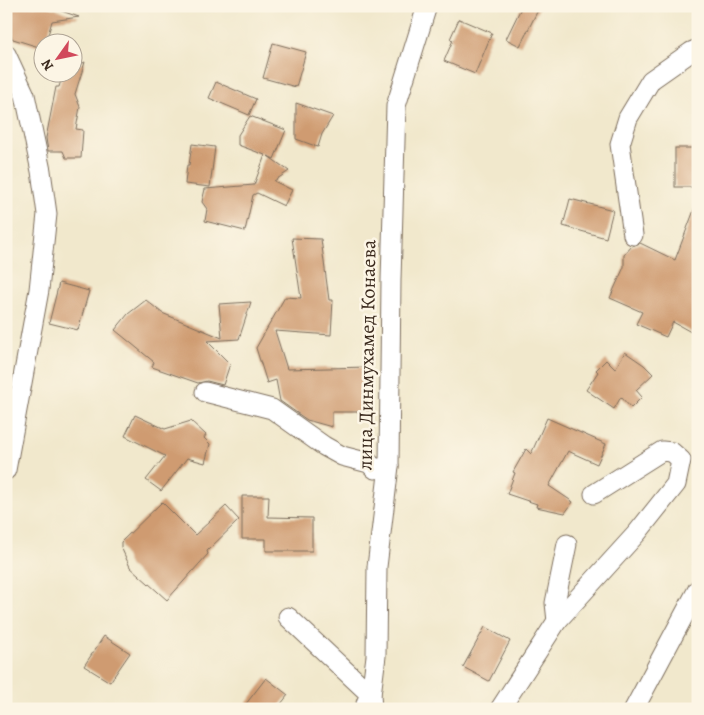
<svg xmlns="http://www.w3.org/2000/svg" width="704" height="715" viewBox="0 0 704 715" font-family="Alegreya,serif">
<rect width="100%" height="100%" fill="#fcf5e5"/>
<filter id="ink" filterUnits="userSpaceOnUse"><feTurbulence type="fractalNoise" baseFrequency=".02" numOctaves="2"/><feDisplacementMap in="SourceGraphic" scale="10" xChannelSelector="R" yChannelSelector="G"/><feConvolveMatrix kernelMatrix="1 2 1 2 8 2 1 2 1" color-interpolation-filters="sRGB"/></filter>
<filter id="wash" filterUnits="userSpaceOnUse"><feTurbulence type="fractalNoise" baseFrequency=".0096" numOctaves="4" result="noise"/><feDisplacementMap in="SourceGraphic" scale="20" xChannelSelector="R" yChannelSelector="G"/><feGaussianBlur stdDeviation="1.12" result="paint"/><feColorMatrix in="noise" values="0 0 0 0 0 0 0 0 0 0 0 0 0 0 0 0 0 1.4 0 .05"/><feComposite in="paint" operator="in"/></filter>
<g filter="url(#wash)">
<rect width="100%" height="100%" fill="#f1e8cc"/>
<g id="blocks">
<g fill="#cf9b71">
<path d="M6,6H47L79,17L52,21L46,42H42V48L13,39L6,29Z"/>
<path d="M522,6H540L520,46L506,39Z"/>
<path d="M459,19L492,33L475,74L444,61L453,40L450,39Z"/>
<path d="M273,43L306,52L296,87L263,78Z"/>
<path d="M85,62L75,94L80,107L76,129L83,130L81,158H66L63,151H48L46,138L56,87H59L63,73L72,72V68Z"/>
<path d="M216,82L256,99L249,115L209,98Z"/>
<path d="M296,103L333,116L322,134L318,147L296,139Z"/>
<path d="M250,116L286,130L274,159L268,156L289,171L274,181L292,190L284,206L257,193L253,195L245,231L205,221L207,209L202,202L205,189L254,185L265,155L238,145V135Z"/>
<path d="M192,144L215,147L210,187L185,184L187,165H189Z"/>
<rect x="675" y="148" width="23" height="39"/>
<path d="M570,199L613,210L606,238L563,226Z"/>
<path d="M696,205H698V336L673,322L666,337L636,324L642,312L610,298L624,267V255L632,246L640,243L675,260Z"/>
<path d="M292,238L321,239L329,300H333L331,335L275,331L287,369L369,367L370,412H332V427L307,420L280,401L276,380L267,383L256,348L285,297L301,298Z"/>
<path d="M59,283L89,291L78,330L49,323Z"/>
<path d="M146,300L162,313L222,338L219,304L251,302L239,339L207,341L230,364L223,385L207,381L198,383L152,367L154,362L115,330L128,314Z"/>
<path d="M625,352L644,365L653,374L636,390L642,397L631,408L621,397L614,409L586,390L598,372L596,370L606,360L615,369Z"/>
<path d="M135,415L165,429L191,421L206,435L204,438L210,444L205,463L187,458L161,491L146,480L165,456L125,436Z"/>
<path d="M547,418L606,444L597,464L568,451L549,486L573,502L565,513L536,507L537,504L507,494L515,473L513,472L526,449L531,454Z"/>
<path d="M242,496H269L268,517L312,518V551H266V539H242Z"/>
<path d="M162,502L195,535L226,506L239,520L207,551L208,554L167,600L130,567L121,547V542Z"/>
<path d="M485,627L510,641L489,681L463,667Z"/>
<path d="M104,636L130,653L110,682L84,666Z"/>
<path d="M266,678L288,695L277,709H242Z"/>
</g>
</g>
</g>
<g filter="url(#ink)">
<use href="#blocks" fill-opacity="0" stroke="#7b6c5b" stroke-width="1"/>
<g fill="none" stroke-linecap="round" stroke-linejoin="round">
<defs>
<g id="street">
<path d="M6,54L25,95L41,171L47,214L39,290L6,470"/>
<path d="M633,235L620,144L628,118L651,80L691,52L698,49"/>
<path d="M205,392L272,409L324,446L342,456L369,463L375,469L389,466"/>
<path d="M288,617L371,695L366,703"/>
<path d="M557,621L555,603L567,544"/>
<path d="M372,709L371,695L376,656L377,567L389,466L391,280L396,106L427,6"/>
<path d="M500,709L557,621L637,533L676,484L681,460L672,452L662,451L594,494"/>
<path d="M634,709L698,589"/>
</g>
</defs>
<use href="#street" stroke="#7b6c5b" stroke-width="21"/>
<use href="#street" stroke="#fff" stroke-width="19"/>
</g>
</g>
<g text-anchor="middle" dominant-baseline="central" stroke-width="5" stroke-linejoin="round" paint-order="stroke">
<g font-size="20" fill="#3b2a1e" stroke="#fcf5e5">
<text transform="translate(367 355) rotate(-89)">лица Динмухамед Конаева</text>
</g>
</g>
<rect width="704" height="715" fill="none" stroke="#fcf5e5" stroke-width="25"/>
<g transform="translate(58 58) rotate(237)"><circle r="24" fill="#fcf5e5" stroke="#afa495"/>
<path d="M0-4L9 19L0 12L-9 19Z" fill="#d1495b"/>
<text y="-8" font-size="14" font-weight="bold" text-anchor="middle" fill="#3b2a1e">N</text>
</g>
</svg>
